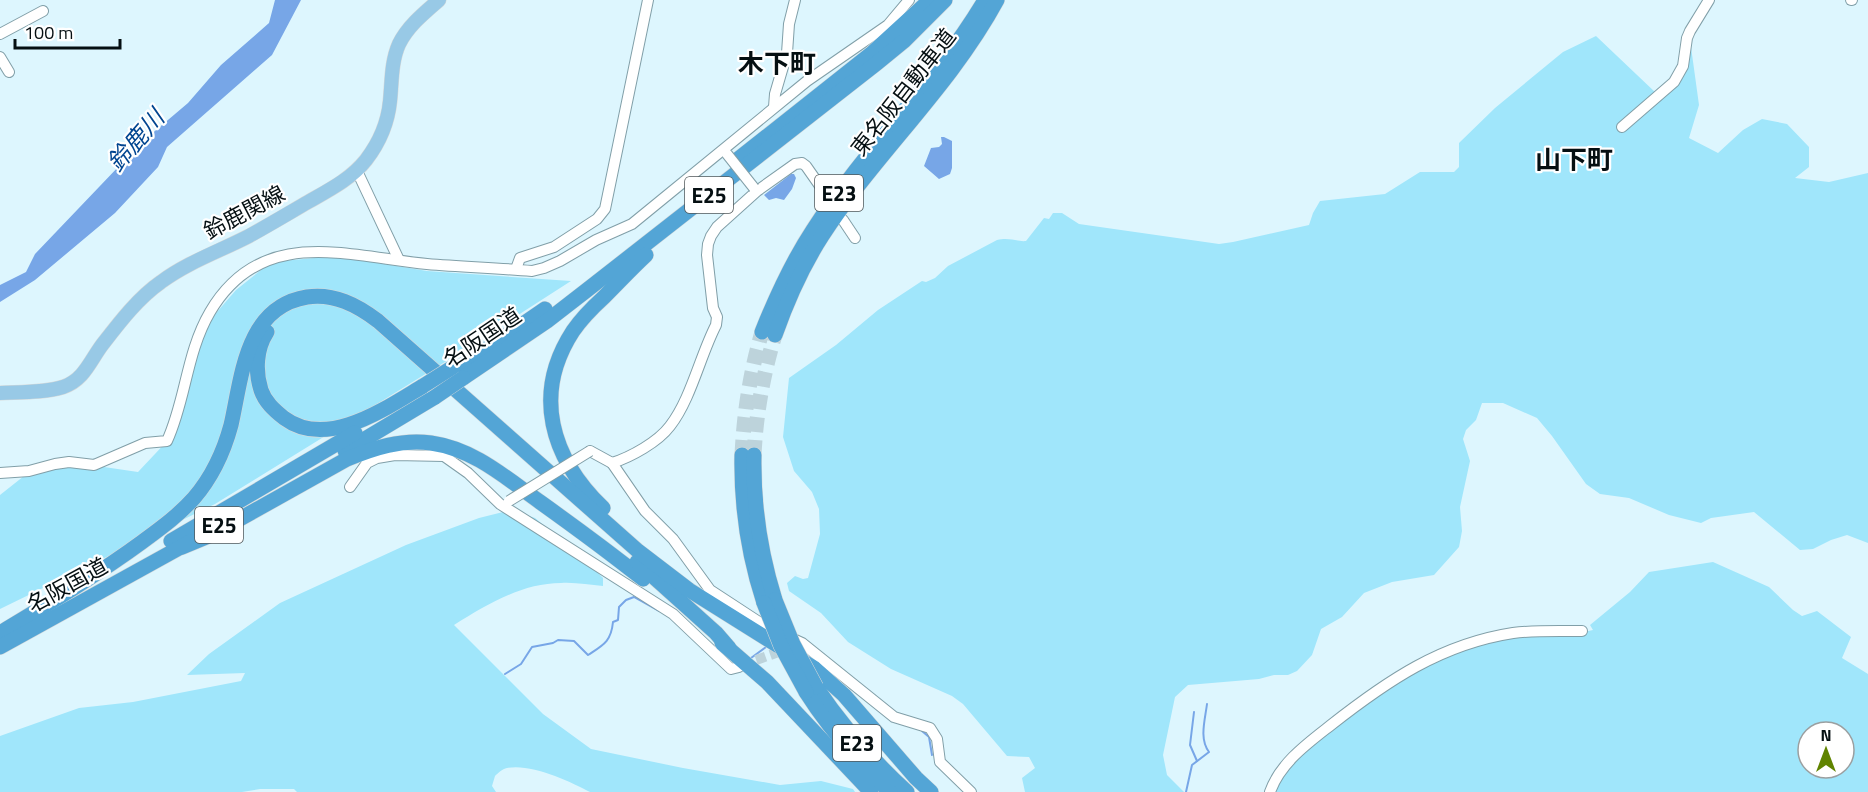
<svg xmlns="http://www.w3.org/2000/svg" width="1868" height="792" viewBox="0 0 1868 792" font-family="'Titillium Web','Noto Sans JP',sans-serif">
<rect width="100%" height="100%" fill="#ddf6fe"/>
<g fill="#a0e6fb" fill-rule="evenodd">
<path d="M1596,36L1656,93L1668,83L1691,47L1699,105L1689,138L1718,153L1743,130L1762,119L1787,124L1809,147V167L1795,178L1829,182L1868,173V543L1847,535L1831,540L1813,549L1800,550L1754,512L1711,518L1701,523L1669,515L1629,498L1600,494L1586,484L1552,436L1537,418L1503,403H1482L1476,420L1466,430L1463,439L1470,461L1460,507L1462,531L1459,547L1434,575L1392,582L1364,593L1342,617L1321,629L1312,655L1297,671L1288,675H1274L1259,679L1188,685L1175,697L1163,755L1167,775L1184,792H1025L1022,778L1035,768L1029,757L1007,756L963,704L952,696L891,669L848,642L821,613L789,591L787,583L795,576L803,579L808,578L820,534L819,509L812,492L794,471L783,437L789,378L836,345L878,310L922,281L926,282L935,278L948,266L997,240C1010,237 1017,242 1026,241L1044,218L1049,219L1053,213H1062L1079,224L1219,244L1233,242L1309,225L1313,213L1320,201L1385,194L1420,172H1454L1459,167V143L1495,108L1563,52Z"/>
<path d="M336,256L427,271L571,281L453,357L215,504L0,609V495L24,476L63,461L138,472L170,438L187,373L210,320L236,290L271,262Z"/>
<path d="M511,510L535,518L583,558L603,578V586C589,585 575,582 561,583C522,583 486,605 454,625L543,714L591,749L683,768L780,785L821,781L853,789L855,792H590C570,781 530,763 507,768C502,769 498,773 495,776L492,786L496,792H297L294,789H260L242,792H0V736L79,708L133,702L241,681L245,673L187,675L209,654L280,603L406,545L479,518Z"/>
<path d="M1713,562L1769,587L1793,610L1802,616L1817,611L1851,637L1842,658L1868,674V792H1275C1287,762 1316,742 1341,723C1389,687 1433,656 1493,641C1506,638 1521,636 1534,635C1555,633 1571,636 1593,630L1590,625L1630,592L1649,572ZM1808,732H1844V768H1808Z"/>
</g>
<g fill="#77a6e7">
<path d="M275,0H301L272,55L167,147L158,167L115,213L35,280L0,302V285L26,272L35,254L142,142L188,103L221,65L269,23Z"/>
<path d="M941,137H944L952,141V168L950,174L939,179L924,166L931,148L939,147L942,144Z"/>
<path d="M791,174H794L796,178L792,189L784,200L776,198L769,200L764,195Z"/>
</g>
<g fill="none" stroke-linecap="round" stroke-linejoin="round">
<g stroke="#77a6e7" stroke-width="2">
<path d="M751,658L766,647"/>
<path d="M505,674L521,664L532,647L553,643L558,640L574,641L588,655C603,645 611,642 613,622L618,620L619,607L626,600L634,597L659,611"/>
<path d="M1194,712L1190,745L1197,761"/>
<path d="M922,731L929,737L932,755"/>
<path d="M1186,792L1192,765L1209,752C1199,739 1205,720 1207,704"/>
</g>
<path stroke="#bdd3db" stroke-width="10" stroke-dasharray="10 5" stroke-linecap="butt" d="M742,665L790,648"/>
<g stroke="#bdd3db" stroke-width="15" stroke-dasharray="15 8" stroke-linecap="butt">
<path d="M742,455C744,413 750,373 762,332"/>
<path d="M754,455C756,414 763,375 775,335"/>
</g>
<defs>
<g id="minor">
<path d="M1851,0H1852"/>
<path d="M0,34L43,11"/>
<path d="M0,57L9,72"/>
<path d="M774,107L775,94L787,53L789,24L795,0"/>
<path d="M1622,127L1674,82L1683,66L1687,38L1690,31L1709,0"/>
<path d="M357,171L399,260"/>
<path d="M843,220L855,238"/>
<path d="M516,269L520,258L554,247L597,219L605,209L648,0"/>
<path d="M590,451L612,463C631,457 658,442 670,426C691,399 700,356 716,325L717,317L713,308L707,255L708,244L711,236L717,227L757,191L795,164L802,163L806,166L827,196"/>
<path d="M612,463L645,511L673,539L710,590L765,626L802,643L894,717L930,728L937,739L940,762L971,792"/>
<path d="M0,473L29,471L55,464L69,462L94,465L145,443L167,441C186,400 186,353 210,312C261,225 346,256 427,264C462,267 497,268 532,271L544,268L560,261L596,240L632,224L807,81L888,25L909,0"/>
<path d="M350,487L367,463L377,458L395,455L444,456L468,473L500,504L673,614L731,669L739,667"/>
<path d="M1270,792C1280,763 1308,743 1331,725C1387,681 1441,644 1513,633C1536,630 1559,631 1582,631"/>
</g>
<path id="major" d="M0,393C20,392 44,393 63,387C84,380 90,361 102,345C119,323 138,298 161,282C188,262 220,251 249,236C269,225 289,213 308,202C329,190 351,179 366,160C379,143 388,122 390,101C392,82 391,62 399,44C408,26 424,13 439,0"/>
<g id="highway">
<path d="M737,160L871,54L930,0"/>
<path d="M267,332C256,349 255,371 261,390C265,402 274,410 284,418C327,450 386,408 423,386"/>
<path d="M762,332C776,297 792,262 813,230C865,149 935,84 985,0"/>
<path d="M775,335C787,301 802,267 822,236C875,154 950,87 997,0"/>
<path d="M456,370L545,309"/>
<path d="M463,378L547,321L587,290L877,63L904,41L945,0"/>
<path d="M345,451L435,397"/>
<path d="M742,455C741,506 748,554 764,603"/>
<path d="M754,455C753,505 760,552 775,600"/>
<path d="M603,508C551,458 532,394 573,331C582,318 593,307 604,297C618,283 632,268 646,255"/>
<path d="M171,541L355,433"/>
<path d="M182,547L211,535L347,459C374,448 401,439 431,443C474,449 506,478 540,502C575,527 609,552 643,579"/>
<path d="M637,562L716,633L729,648"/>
<path d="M0,633C48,604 97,575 142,542C161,528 179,515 194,498C212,477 224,451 231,425C242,377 245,307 307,297C334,293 357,305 378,321L638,551L689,590L814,668L844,695L916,778L931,792"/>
<path d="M722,643L767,682L871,792"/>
<path d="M0,647L190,542"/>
<path d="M816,687C842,726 872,760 907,792"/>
<path d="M806,692C830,730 858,761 890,792"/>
</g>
</defs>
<use href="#minor" stroke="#819fa8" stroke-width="12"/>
<use href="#major" stroke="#d7d9d9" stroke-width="15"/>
<use href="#highway" stroke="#d7d9d9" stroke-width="16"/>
<use href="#minor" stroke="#fff" stroke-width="10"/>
<use href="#major" stroke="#98c9e6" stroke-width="14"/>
<use href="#highway" stroke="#53a5d6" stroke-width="15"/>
<defs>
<g id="minor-bridge">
<path d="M727,154L754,188"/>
<path d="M509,501L590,451"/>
</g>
<g id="highway-bridge">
<path d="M423,386L453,367"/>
<path d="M435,397L463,378"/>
<path d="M775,600L793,644L816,687"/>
<path d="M764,603L781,646L806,692"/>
</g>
</defs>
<use href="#minor-bridge" stroke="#819fa8" stroke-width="12" stroke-linecap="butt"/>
<use href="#highway-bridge" stroke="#d7d9d9" stroke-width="16" stroke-linecap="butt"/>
<use href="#minor-bridge" stroke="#fff" stroke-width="10"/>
<use href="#highway-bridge" stroke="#53a5d6" stroke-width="15"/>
</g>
<g text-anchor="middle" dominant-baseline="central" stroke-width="4.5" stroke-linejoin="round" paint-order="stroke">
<g fill="#fff" stroke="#505759" stroke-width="1.5">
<rect x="815" y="175" width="48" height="36" rx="4.5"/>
<rect x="685" y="177" width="48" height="36" rx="4.5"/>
<rect x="195" y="507" width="48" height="36" rx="4.5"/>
<rect x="833" y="725" width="48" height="36" rx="4.5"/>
</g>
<g font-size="21" font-weight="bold" fill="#050f12">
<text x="839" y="193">E23</text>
<text x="709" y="195">E25</text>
<text x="219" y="525">E25</text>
<text x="857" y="743">E23</text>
</g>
<g font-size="22" fill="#050f12" stroke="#fff">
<text transform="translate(903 92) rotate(-52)">東名阪自動車道</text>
<text transform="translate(244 212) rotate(-28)">鈴鹿関線</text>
<text transform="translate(482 337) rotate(-34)">名阪国道</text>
<text transform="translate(67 585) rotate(-29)">名阪国道</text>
</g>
<g font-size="24" font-style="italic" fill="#014590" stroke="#fff">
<text transform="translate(135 140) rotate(-49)">鈴鹿川</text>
</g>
<g font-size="26" font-weight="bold" fill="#050f12" stroke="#fff">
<text x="777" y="63">木下町</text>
<text x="1574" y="159">山下町</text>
</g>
</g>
<g transform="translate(1826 750)"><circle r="28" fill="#ffffff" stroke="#9b9fa0" stroke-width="1.5"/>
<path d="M0-4.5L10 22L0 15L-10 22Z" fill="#608400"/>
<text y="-9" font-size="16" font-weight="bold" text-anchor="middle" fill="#050f12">N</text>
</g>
<path d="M15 39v9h105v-9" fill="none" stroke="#050f12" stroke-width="3"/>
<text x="24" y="39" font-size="18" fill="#050f12" stroke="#ffffff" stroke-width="4.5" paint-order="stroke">100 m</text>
</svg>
